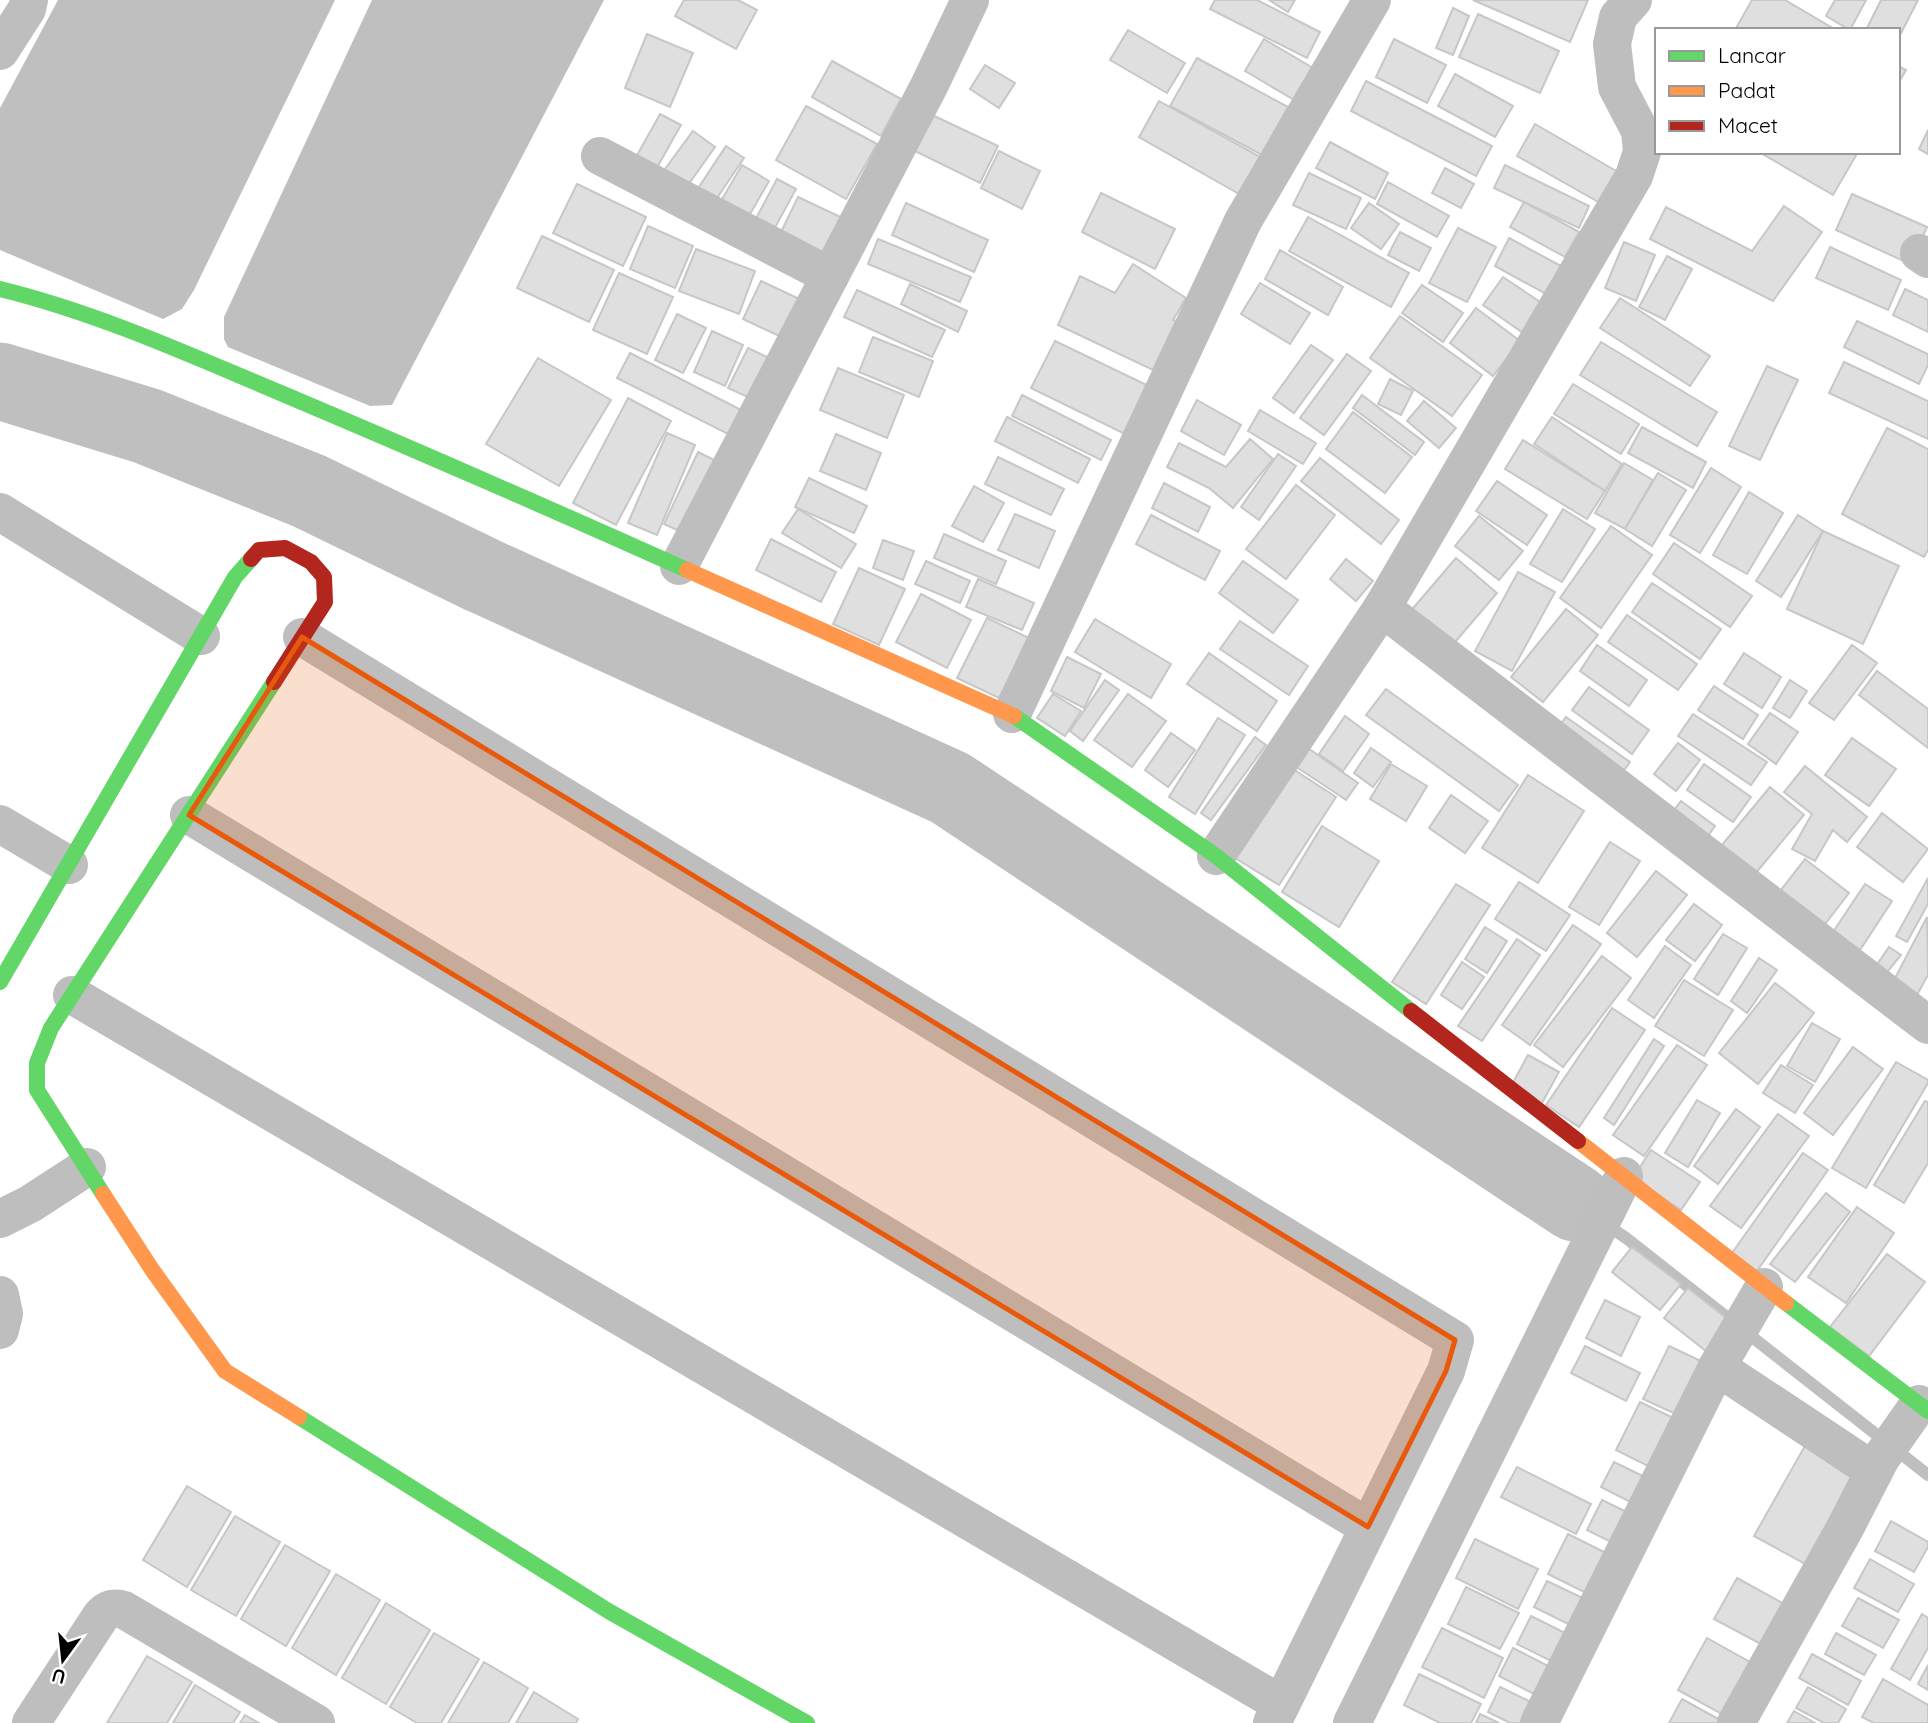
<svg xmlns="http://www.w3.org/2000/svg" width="1928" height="1723" viewBox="0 0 1928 1723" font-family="Quicksand,sans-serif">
<rect width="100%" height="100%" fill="#fff"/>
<g fill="#bfbfbf">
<path d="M58,0H335L194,290L182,309L163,319L0,250V108Z"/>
<path d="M372,0H604L392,405L370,406L228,347L224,339V317Z"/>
</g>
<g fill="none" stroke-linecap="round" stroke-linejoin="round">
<path stroke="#bfbfbf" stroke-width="12" d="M1575,1203L1626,1238L1928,1475"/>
<path stroke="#bfbfbf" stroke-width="77" d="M0,381L147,426L309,491L482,575L950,788L1575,1203"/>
</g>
<g fill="#dfdfdf" stroke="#c7c7c7" stroke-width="2">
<path d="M684,0H738L757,10L736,49L675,16Z"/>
<path d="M1215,0H1257L1320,32L1307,58L1210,9Z"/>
<path d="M1269,0H1295L1288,12Z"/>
<path d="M1473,0H1588L1570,42Z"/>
<path d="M1752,0H1785L1836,30H1735Z"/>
<path d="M1835,0H1866L1850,30L1826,16Z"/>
<path d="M1881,0H1918L1898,39V30H1866Z"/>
<path d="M1453,8L1469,16L1453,55L1436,48Z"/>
<path d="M1478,14L1559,51L1540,93L1459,57Z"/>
<path d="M1128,30L1185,63L1167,93L1110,60Z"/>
<path d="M647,34L693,53L670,107L625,88Z"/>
<path d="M1264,39L1320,72L1301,104L1245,71Z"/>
<path d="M1394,39L1446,65L1427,103L1376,77Z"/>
<path d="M1197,58L1288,107L1262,155L1170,106Z"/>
<path d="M832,61L901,99L881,136L812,97Z"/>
<path d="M985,65L1015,83L999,108L970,89Z"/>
<path d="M1898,66L1906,70L1898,84Z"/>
<path d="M1455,74L1513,106L1495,137L1438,106Z"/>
<path d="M1366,81L1492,146L1476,176L1351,111Z"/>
<path d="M1159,101L1260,157L1239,194L1139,137Z"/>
<path d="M806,106L877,144L846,199L776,160Z"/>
<path d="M660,114L681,125L655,171L635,159Z"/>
<path d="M930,114L998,146L980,183L913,150Z"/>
<path d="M1535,124L1618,172L1600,203L1517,156Z"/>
<path d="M1928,130V154L1919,149Z"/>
<path d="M693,131L715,147L688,185L665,169Z"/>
<path d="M1330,142L1388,173L1375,199L1316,168Z"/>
<path d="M726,146L744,158L715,201L697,190Z"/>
<path d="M999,151L1040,171L1022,209L981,188Z"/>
<path d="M1759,152H1858L1833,195Z"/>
<path d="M742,165L769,181L746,221L718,206Z"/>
<path d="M1505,165L1589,206L1579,228L1494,188Z"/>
<path d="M1445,168L1474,184L1461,208L1432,193Z"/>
<path d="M1309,173L1361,198L1346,229L1293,205Z"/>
<path d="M777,179L796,189L771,235L752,226Z"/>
<path d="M1388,182L1449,216L1437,237L1377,204Z"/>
<path d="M577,184L646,217L623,266L553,233Z"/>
<path d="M1101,193L1175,229L1155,269L1082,232Z"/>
<path d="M1852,194L1927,227L1910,264L1836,230Z"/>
<path d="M798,197L849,221L832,257L781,232Z"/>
<path d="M1524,202L1579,232L1565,257L1510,227Z"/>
<path d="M906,203L988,240L974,272L892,235Z"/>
<path d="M1369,203L1399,224L1381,249L1351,228Z"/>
<path d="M1784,206L1822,232L1773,301L1650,239L1666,207L1752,251Z"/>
<path d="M1308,217L1409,273L1391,307L1289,251Z"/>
<path d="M648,226L693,246L675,288L630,269Z"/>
<path d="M1458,228L1496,247L1467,302L1429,283Z"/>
<path d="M1400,232L1431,248L1419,271L1388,255Z"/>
<path d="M542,236L614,270L589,322L517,288Z"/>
<path d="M1509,238L1561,266L1546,294L1495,266Z"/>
<path d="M878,239L971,277L960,302L868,264Z"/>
<path d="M1624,242L1655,255L1636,301L1605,288Z"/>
<path d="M1830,247L1901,280L1888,310L1816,278Z"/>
<path d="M696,249L755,271L739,314L679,291Z"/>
<path d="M1280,250L1343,287L1328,315L1265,279Z"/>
<path d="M1667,256L1692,269L1665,320L1639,307Z"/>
<path d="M1133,264L1186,298L1173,320L1176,321L1153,370L1058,325L1080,276L1115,293Z"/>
<path d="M619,273L673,297L647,354L593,330Z"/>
<path d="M1503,277L1546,306L1526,335L1483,305Z"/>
<path d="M761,281L810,304L792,342L743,319Z"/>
<path d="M1260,283L1310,313L1290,344L1241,314Z"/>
<path d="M910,284L967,311L958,332L901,304Z"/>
<path d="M1422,285L1463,313L1443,342L1402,313Z"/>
<path d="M1905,289L1928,300V332L1893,315Z"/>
<path d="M857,290L945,330L932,357L844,317Z"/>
<path d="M1620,298L1710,356L1690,386L1600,328Z"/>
<path d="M1476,308L1520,341L1493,376L1450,343Z"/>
<path d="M677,314L706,328L683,373L655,360Z"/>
<path d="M1400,316L1482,375L1452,416L1370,358Z"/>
<path d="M1857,321L1928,354V365L1919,384L1844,347Z"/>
<path d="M712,331L743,345L725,386L694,372Z"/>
<path d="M873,337L933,361L919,397L859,372Z"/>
<path d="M1055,341L1157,390L1133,438L1031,388Z"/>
<path d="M1601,342L1717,412L1697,446L1580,375Z"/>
<path d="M1311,345L1333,360L1294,413L1273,398Z"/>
<path d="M748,348L769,358L750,398L728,388Z"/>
<path d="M630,353L745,412L732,436L617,378Z"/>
<path d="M1347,354L1371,371L1324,435L1300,418Z"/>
<path d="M538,358L611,400L559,486L486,444Z"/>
<path d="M1844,362L1928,401V439L1829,393Z"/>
<path d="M1767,366L1798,380L1760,460L1729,446Z"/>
<path d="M838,368L904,395L887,438L820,410Z"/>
<path d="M1390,379L1413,391L1401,415L1378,404Z"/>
<path d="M1573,384L1639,424L1621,454L1554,414Z"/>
<path d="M1022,395L1111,440L1101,460L1012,416Z"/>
<path d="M1362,395L1424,442L1415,455L1353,408Z"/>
<path d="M628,398L671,421L616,525L573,503Z"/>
<path d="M1197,400L1241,425L1224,455L1181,431Z"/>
<path d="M1424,401L1456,428L1439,448L1407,421Z"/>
<path d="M1260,410L1316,443L1303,464L1248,431Z"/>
<path d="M1353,412L1412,457L1385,493L1326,449Z"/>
<path d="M1007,417L1090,459L1078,483L995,441Z"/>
<path d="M1552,417L1622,464L1605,491L1534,444Z"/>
<path d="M1642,427L1706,462L1693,488L1628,453Z"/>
<path d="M1887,428L1928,449V550L1924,557L1842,514Z"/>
<path d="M667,433L695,445L657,535L628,523Z"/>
<path d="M836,434L881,453L866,490L820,471Z"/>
<path d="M1250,439L1273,459L1233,508L1209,488L1167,467L1179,443L1226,467Z"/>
<path d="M1523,440L1605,491L1587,519L1505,469Z"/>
<path d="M698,452L726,466L692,537L664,524Z"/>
<path d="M1278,454L1296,466L1259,520L1241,507Z"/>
<path d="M998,457L1064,489L1051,515L985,484Z"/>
<path d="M1320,458L1399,520L1381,544L1301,481Z"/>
<path d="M1624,463L1653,480L1625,529L1595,513Z"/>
<path d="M1711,468L1741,487L1700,553L1670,535Z"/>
<path d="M1658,473L1686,490L1652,546L1625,529Z"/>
<path d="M809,478L867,506L854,533L795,507Z"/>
<path d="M1497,481L1547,515L1527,545L1476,511Z"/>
<path d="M1164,483L1210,507L1198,532L1152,508Z"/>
<path d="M1296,485L1335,515L1286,579L1246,549Z"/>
<path d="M974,486L1004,503L983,542L952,526Z"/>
<path d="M1749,492L1783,513L1747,574L1713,555Z"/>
<path d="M798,509L856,544L841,568L782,533Z"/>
<path d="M1563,509L1595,529L1562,582L1530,564Z"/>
<path d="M1015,514L1055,531L1039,568L998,550Z"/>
<path d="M1151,515L1220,551L1205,580L1136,544Z"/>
<path d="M1798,515L1823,531L1781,597L1756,581Z"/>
<path d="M1479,516L1523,551L1499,580L1455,546Z"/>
<path d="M1611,526L1652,555L1601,628L1560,598Z"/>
<path d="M1823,531L1899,566L1863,644L1787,609Z"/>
<path d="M944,534L1006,561L996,584L934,558Z"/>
<path d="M771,539L836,572L821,602L756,570Z"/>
<path d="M883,540L914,551L903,580L873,568Z"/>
<path d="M1674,543L1752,596L1730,627L1653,574Z"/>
<path d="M1456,558L1497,593L1444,655L1403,620Z"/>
<path d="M1346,559L1373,581L1356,601L1330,579Z"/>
<path d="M926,561L970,581L960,603L915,584Z"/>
<path d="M1243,561L1298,600L1273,633L1219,593Z"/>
<path d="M859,568L905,589L879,645L833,624Z"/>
<path d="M1518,572L1555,592L1512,671L1475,651Z"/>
<path d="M978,579L1034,603L1022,630L966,607Z"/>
<path d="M1652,583L1721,629L1700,659L1632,612Z"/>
<path d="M921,594L971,620L947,668L896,642Z"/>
<path d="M1566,609L1598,635L1543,702L1511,677Z"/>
<path d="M1627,615L1697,664L1678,690L1608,642Z"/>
<path d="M987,618L1029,638L999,698L957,678Z"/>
<path d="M1095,619L1171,664L1151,698L1075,652Z"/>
<path d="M1240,621L1308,666L1289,695L1220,649Z"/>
<path d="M1597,645L1647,680L1629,706L1580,671Z"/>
<path d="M1852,645L1877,663L1834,720L1809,703Z"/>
<path d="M1209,653L1277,701L1257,731L1187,684Z"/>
<path d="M1744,653L1781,677L1762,708L1724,684Z"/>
<path d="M1067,657L1101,674L1084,708L1051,691Z"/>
<path d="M1877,671L1928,709V748L1859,695Z"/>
<path d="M1105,680L1119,690L1083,741L1070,731Z"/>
<path d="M1790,680L1807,691L1790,718L1773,708Z"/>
<path d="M1714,686L1758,715L1743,739L1698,710Z"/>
<path d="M1589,687L1649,730L1632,754L1572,710Z"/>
<path d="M1386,689L1518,785L1499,811L1366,715Z"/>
<path d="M1053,694L1081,711L1065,736L1037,718Z"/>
<path d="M1128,694L1166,721L1132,767L1094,740Z"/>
<path d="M1770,713L1798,732L1776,764L1748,744Z"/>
<path d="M1693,714L1767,762L1751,785L1678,736Z"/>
<path d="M1345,716L1369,734L1343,771L1319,754Z"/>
<path d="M1566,717L1630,762L1616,781L1552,736Z"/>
<path d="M1218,718L1245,735L1195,814L1169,797Z"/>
<path d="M1171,733L1195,750L1168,787L1145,770Z"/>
<path d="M1255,737L1266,745L1211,820L1201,813Z"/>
<path d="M1852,738L1896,769L1869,806L1825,775Z"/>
<path d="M1678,743L1700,760L1676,791L1654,774Z"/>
<path d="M1305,746L1358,783L1346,800L1292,764Z"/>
<path d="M1371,748L1391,762L1373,787L1354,773Z"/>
<path d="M1391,764L1427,786L1406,821L1370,799Z"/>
<path d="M1704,764L1751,797L1733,822L1687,790Z"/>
<path d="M1805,766L1867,817L1847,842L1833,830L1815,861L1792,849L1812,814L1784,792Z"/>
<path d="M1293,769L1336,797L1279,885L1235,858Z"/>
<path d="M1528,775L1584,811L1538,883L1482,848Z"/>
<path d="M1770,787L1804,815L1755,874L1721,846Z"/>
<path d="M1451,795L1488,821L1465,853L1429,828Z"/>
<path d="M1681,801L1715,826L1701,846L1666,821Z"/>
<path d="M1882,813L1928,849L1903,882L1857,847Z"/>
<path d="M1322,826L1379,861L1339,927L1282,892Z"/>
<path d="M1610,842L1640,861L1599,925L1569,907Z"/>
<path d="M1805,859L1849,893L1822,928L1778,894Z"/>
<path d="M1656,871L1687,895L1637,957L1607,933Z"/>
<path d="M1928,878V904L1907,942L1896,936Z"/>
<path d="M1519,882L1570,915L1546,951L1495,919Z"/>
<path d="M1456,884L1490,905L1426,1004L1392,982Z"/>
<path d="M1865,884L1892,901L1860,950L1833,932Z"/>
<path d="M1694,904L1722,925L1695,961L1666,940Z"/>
<path d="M1927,917L1928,975L1917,995L1893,982Z"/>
<path d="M1573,925L1601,944L1530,1045L1502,1025Z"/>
<path d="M1485,927L1507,941L1487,973L1465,959Z"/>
<path d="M1723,934L1747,948L1718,995L1694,979Z"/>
<path d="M1517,939L1540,955L1482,1041L1458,1026Z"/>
<path d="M1665,946L1691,965L1654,1018L1628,1000Z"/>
<path d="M1889,947L1901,955L1884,976L1874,969Z"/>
<path d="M1602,956L1631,978L1563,1067L1534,1045Z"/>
<path d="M1759,958L1777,970L1747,1013L1731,1001Z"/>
<path d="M1462,962L1484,977L1462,1009L1441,995Z"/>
<path d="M1684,980L1733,1010L1704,1056L1655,1026Z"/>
<path d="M1775,983L1814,1013L1758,1084L1719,1053Z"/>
<path d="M1612,1008L1645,1030L1579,1127L1546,1105Z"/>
<path d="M1812,1023L1840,1039L1815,1082L1787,1066Z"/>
<path d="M1654,1039L1664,1046L1614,1125L1604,1118Z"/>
<path d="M1677,1045L1707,1065L1644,1156L1613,1135Z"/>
<path d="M1853,1047L1883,1069L1833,1135L1804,1113Z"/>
<path d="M1528,1055L1559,1072L1541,1105L1510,1088Z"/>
<path d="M1896,1062L1928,1080V1083L1866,1188L1832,1168Z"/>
<path d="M1781,1065L1813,1085L1795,1113L1763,1093Z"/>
<path d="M1697,1100L1720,1113L1688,1167L1665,1153Z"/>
<path d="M1925,1101L1928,1102V1163L1904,1203L1874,1185Z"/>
<path d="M1736,1109L1760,1127L1718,1184L1694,1166Z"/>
<path d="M1778,1114L1809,1136L1741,1228L1710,1206Z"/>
<path d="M1651,1150L1700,1182L1681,1210L1633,1178Z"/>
<path d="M1803,1153L1828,1170L1757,1271L1732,1253Z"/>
<path d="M1826,1193L1850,1212L1795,1282L1770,1264Z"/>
<path d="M1857,1207L1894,1233L1846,1303L1808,1277Z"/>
<path d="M1632,1247L1681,1284L1660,1310L1612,1272Z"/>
<path d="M1887,1254L1925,1282L1869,1356L1830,1327Z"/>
<path d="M1688,1288L1730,1321L1706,1351L1664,1318Z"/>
<path d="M1605,1300L1640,1317L1621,1356L1586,1338Z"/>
<path d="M1585,1346L1640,1373L1626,1401L1571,1373Z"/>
<path d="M1669,1346L1705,1363L1678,1415L1643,1399Z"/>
<path d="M1640,1402L1686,1424L1662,1473L1616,1450Z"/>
<path d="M1810,1437L1873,1471L1818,1571L1754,1536Z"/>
<path d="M1614,1462L1651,1480L1638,1506L1601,1487Z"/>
<path d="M1517,1467L1591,1504L1576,1534L1501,1497Z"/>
<path d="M187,1486L231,1512L187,1587L143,1560Z"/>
<path d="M1602,1500L1635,1516L1619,1546L1587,1530Z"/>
<path d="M235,1516L280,1542L236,1616L191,1590Z"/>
<path d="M1891,1521L1928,1542V1547L1914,1572L1875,1551Z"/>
<path d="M1568,1534L1608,1554L1588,1594L1548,1574Z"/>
<path d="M1475,1539L1538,1569L1518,1609L1456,1578Z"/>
<path d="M285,1545L330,1571L286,1646L241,1619Z"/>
<path d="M1870,1559L1914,1584L1898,1612L1854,1588Z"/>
<path d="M336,1574L380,1600L336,1675L292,1648Z"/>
<path d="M1737,1578L1795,1610L1772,1650L1714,1619Z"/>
<path d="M1547,1581L1589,1601L1576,1628L1534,1607Z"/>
<path d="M1466,1587L1519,1613L1500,1649L1448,1624Z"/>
<path d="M1858,1598L1899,1620L1883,1648L1842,1626Z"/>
<path d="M386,1603L430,1630L386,1704L342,1678Z"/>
<path d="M1922,1614L1928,1618V1648L1910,1680L1891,1669Z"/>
<path d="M1531,1616L1575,1638L1561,1666L1517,1644Z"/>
<path d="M1442,1628L1503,1658L1484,1698L1422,1667Z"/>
<path d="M434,1633L479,1659L441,1723H417L390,1707Z"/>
<path d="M1836,1633L1876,1655L1864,1675L1825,1654Z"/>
<path d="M1707,1638L1757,1666L1729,1718L1678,1690Z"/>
<path d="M1513,1648L1556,1670L1542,1698L1499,1676Z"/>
<path d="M1812,1654L1861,1681L1848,1705L1799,1678Z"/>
<path d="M147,1656L192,1682L167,1723H107Z"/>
<path d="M484,1662L528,1688L508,1723H448Z"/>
<path d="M1928,1665V1690L1918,1684Z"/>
<path d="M1419,1674L1481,1704L1471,1723H1440L1404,1705Z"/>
<path d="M1883,1679L1928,1705V1723H1874L1862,1717Z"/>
<path d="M195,1685L240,1712L233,1723H173Z"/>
<path d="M1500,1687L1537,1705L1528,1723H1510L1488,1712Z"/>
<path d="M1808,1687L1846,1709L1838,1723H1824L1796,1708Z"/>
<path d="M534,1692L578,1719L576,1723H516Z"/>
<path d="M1682,1699L1722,1721L1721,1723H1669Z"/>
<path d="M1794,1711L1815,1723H1787Z"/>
<path d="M1480,1714L1499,1723H1476Z"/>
<path d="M245,1715L259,1723H240Z"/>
</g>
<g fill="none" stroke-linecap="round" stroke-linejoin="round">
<g stroke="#bebebe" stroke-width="38">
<path d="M0,51L27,9L29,0"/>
<path d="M600,156L830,276"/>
<path d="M1919,253L1928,259"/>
<path d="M0,512L201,636"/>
<path d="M679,566L929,86L970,0"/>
<path d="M1382,608L1928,1025"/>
<path d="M302,637L1455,1340L1446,1371L1272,1723"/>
<path d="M1012,714L1243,221L1372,0"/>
<path d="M189,815L1368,1527"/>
<path d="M0,824L69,865"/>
<path d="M1216,856L1382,608L1634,176L1642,152L1640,131L1617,87L1612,44L1618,17L1633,0"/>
<path d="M72,995L1281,1704"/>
<path d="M0,1219L30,1204L87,1167"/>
<path d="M0,1295L4,1314L0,1330"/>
<path d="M1717,1367L1874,1471"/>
<path d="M31,1723L101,1616C108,1608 114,1607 124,1610L316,1723"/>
<path d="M1352,1723L1624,1176"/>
<path d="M1539,1723L1717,1367L1764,1287"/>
<path d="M1736,1723L1845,1528L1881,1458L1919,1404"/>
</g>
<g stroke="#63d668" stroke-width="16">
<path d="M0,289C98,313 190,355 283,394C418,451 553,510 687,570"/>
<path d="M1014,716L1216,856L1411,1011"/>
<path d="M0,982L235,577L251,559"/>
<path d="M103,1194L37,1090V1063L51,1028L274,682"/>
<path d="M1786,1303L1928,1411"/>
<path d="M299,1417L610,1612L807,1723"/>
</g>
<g stroke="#ff974d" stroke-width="16">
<path d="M687,570L1014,716"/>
<path d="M1578,1141L1786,1303"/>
<path d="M103,1194L153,1271L225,1371L299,1417"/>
</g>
<g stroke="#b3261e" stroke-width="16">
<path d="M251,559L259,550L285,548L311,562L324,577L325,602L274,682"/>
<path d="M1411,1011L1578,1141"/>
</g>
</g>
<path fill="#e8590c" fill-opacity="0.2" stroke="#e8590c" stroke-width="5" stroke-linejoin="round" d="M302,637L1455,1340L1446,1371L1368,1527L189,815Z"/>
<rect x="1655" y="28" width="245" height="126" fill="#ffffff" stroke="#999999" stroke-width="2"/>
<rect x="1669" y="51" width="35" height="10" fill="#63d668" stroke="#999999" stroke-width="2"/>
<text x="1718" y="63" font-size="21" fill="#000000">Lancar</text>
<rect x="1669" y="86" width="35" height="10" fill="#ff974d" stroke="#999999" stroke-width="2"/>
<text x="1718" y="98" font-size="21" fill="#000000">Padat</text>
<rect x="1669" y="121" width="35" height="10" fill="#b3261e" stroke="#999999" stroke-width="2"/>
<text x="1718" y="133" font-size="21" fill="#000000">Macet</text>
<g transform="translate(63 1660) rotate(195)" stroke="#ffffff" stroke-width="5" paint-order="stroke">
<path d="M0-5L12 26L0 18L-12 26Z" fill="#000000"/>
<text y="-10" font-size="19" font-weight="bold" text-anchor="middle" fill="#000000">U</text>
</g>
</svg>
